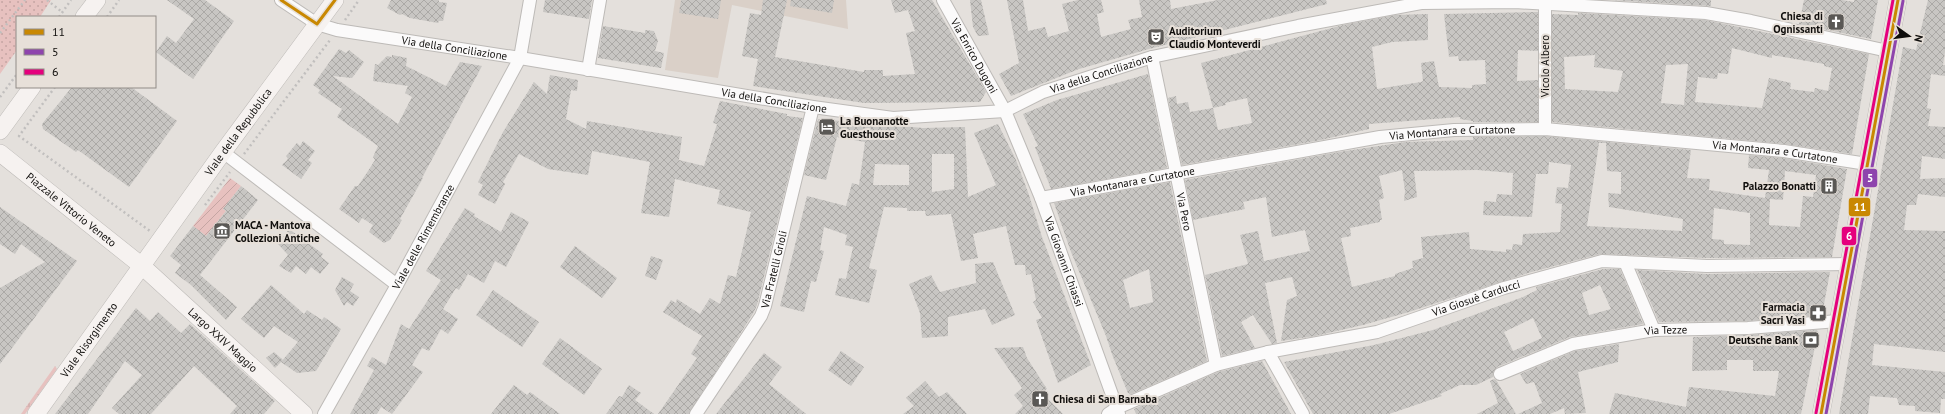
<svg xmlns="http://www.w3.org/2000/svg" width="1945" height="414" viewBox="0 0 1945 414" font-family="'PT Sans',sans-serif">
<defs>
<pattern id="grass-tufts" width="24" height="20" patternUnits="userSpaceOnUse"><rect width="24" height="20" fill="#e7c1bf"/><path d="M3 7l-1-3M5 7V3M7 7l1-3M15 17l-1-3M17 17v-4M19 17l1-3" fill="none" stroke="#c5a5a3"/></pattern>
<pattern id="park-dots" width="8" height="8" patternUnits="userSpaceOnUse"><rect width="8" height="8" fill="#e7c1bf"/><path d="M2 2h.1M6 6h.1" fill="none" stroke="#c5a5a3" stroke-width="1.8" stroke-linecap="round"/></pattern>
<pattern id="garden-furrows" width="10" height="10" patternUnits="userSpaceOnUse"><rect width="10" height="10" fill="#e7c1bf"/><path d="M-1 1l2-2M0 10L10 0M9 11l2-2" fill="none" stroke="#c5a5a3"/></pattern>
<pattern id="building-cross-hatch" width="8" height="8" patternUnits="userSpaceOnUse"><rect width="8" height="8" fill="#c8c6c3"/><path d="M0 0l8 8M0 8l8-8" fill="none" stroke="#aba9a6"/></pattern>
</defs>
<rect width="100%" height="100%" fill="#e4e0dc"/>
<path fill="#dad0c8" d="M675,0H846L848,29L732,5L718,78L665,70Z"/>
<path fill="url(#grass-tufts)" d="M55,366L57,369L25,414H21Z"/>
<path fill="url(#park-dots)" d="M0,0H51L40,17H17V50L0,74Z"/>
<path fill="url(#garden-furrows)" d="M230,178L241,186L223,209L226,211L206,236L193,226Z"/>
<g fill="url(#building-cross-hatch)" fill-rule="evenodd">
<path d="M167,0H205L234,21L193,79L156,52L167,36L176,43L194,19Z"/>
<path d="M391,0H439V2L447,3L443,21H439L438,23L410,18L402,14L400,15L387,8Z"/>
<path d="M545,0H592L589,19L543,12Z"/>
<path d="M681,0H721L718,19L679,13Z"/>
<path d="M763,0H787L775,57L864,72V70H883V76L915,74L906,33L915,31L908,10L895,13L891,0H932L986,92L980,102L864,103L753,86L758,59L742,56L750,13L761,15Z"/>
<path d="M791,0H834L832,13L790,6Z"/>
<path d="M970,0H981L989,35L978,36L973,27Z"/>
<path d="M1007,0H1023L1028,31L1045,27L1048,37L1069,31L1062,4L1078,0H1101L1104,12L1097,14L1101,37L1131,29L1128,20L1142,17L1139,0H1170L1171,9L1218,0H1326L1327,4L1149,49L1079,69L1011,96L999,74L1019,63Z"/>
<path d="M1611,0H1711V6Z"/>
<path d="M1804,0H1842L1854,2V0H1878L1871,39L1799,24Z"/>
<path d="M1928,0H1945V52L1943,65H1945V76L1931,74L1927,108L1931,109L1928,126L1945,127V159L1922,156L1920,179L1945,178V197L1918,194L1916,205H1907L1904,230L1945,231V352L1874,344L1872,365L1945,372V399H1941L1940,413L1915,411V406L1899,405L1897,398L1870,396L1868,414H1839L1903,47L1916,50Z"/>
<path d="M1538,12V51L1518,50L1517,81L1538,80V122H1473V121L1460,119V117L1369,124V129L1321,140L1182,165L1168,98L1176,96L1177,104L1188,102L1190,112L1213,108L1201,63L1343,25L1395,15L1428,14V40L1392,42L1372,47L1377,89L1421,82L1423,81L1421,63L1434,61L1439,87L1472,88V85L1486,84L1485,60L1459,61L1458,56L1449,57L1444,14ZM1247,98L1252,123L1218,130L1213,108L1226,105L1225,103Z"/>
<path d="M1578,13L1705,20L1869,54L1852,154L1785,144L1552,122V14L1578,15ZM1732,48L1772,58V55L1824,64V66L1832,68L1828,91L1815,88L1814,92L1790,89L1791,83L1769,78L1762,108L1695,102L1698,77L1717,79L1718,73L1728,74ZM1595,55L1594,67L1623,71L1618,92L1565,89L1564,57ZM1688,64L1684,105L1661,103L1666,65Z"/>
<path d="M603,26L645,33V30L654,31L658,41L655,51L664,53L661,68L598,58Z"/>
<path d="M339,49L346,53L349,50L364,62L352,78L333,76L398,124L412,97L405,93L408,86L373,81L375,64L378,65L387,56L392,57V55L407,58L406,66L446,86L460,62L482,66L422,178H423L400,219L402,220L390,240L384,243L369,232L373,225L362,218L359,223L339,209L355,186H358L368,171L375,160L373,157L378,146L337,117L342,109L318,93L320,90L313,85Z"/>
<path d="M1148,74L1167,168L1051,189L1035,147L1038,146L1023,114L1057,100Z"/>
<path d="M550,75L578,80L577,91L571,90L566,119L586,129L587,121L682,137L679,160L704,166L717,124L713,123L720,101L787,114V116L803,118L757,305L754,312L689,414H658L697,358L691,354L702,336L663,312L671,300L676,303L677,299L700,314L710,298L720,304L728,275L736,277L751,212L717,204L720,190L675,179L669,217L641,213L650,162L592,151L588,175L548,169L519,154L503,182L505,184L495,204L478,195L483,185L478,182L503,132L534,82L547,94Z"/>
<path d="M72,87H131L177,121L129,187L78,150L76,152L43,129L42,124Z"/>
<path d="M818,119L923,128L965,127L968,197L996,185L974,133L998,124L1016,160L1029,195L1042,237L1091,365L1058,383L1036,320L1042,318L1033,302L1036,300L1031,274L1026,275L1025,265H1015L1006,226L973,234L978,258L961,261L951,214L926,216L925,211H907V208L884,207L869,268L877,270L869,303L835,295L839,278L846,279L853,247L845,245L847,235L824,227L820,250L824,251L816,282L811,281L804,312L780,306L807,196L846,206L852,183L859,185L865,142L837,137L826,180L804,175ZM932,154H954V189L932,192ZM875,164L909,165V185H873Z"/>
<path d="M1545,136L1691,150L1687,178L1710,179L1709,190L1765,198L1769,170L1748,168L1749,155L1783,158L1847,169L1832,257L1707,258L1600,254L1528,273L1409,312L1363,325L1315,336L1281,341L1287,300L1297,296L1292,277L1265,283L1277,343L1272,344L1253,315L1241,322L1255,348L1222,356L1205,275L1248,264L1240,235L1258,231L1264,261L1310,251L1305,230L1272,237L1266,197L1243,202L1245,209L1193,220L1185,180L1339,152L1405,142L1473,140V137ZM1599,143H1606L1607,171L1621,172V194L1608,193L1609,207L1683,219L1682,231L1587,226ZM1549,162L1571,165L1568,188L1557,187L1555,203L1562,204L1560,232L1523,234L1522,245L1513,244L1512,250L1506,249V252L1470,249L1469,232L1421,237L1423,258L1412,261L1413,268L1395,274V276L1352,287L1341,238L1351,236L1350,228L1380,222V220H1382L1379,200L1384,198L1379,176L1402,170L1405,191L1404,201L1417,197L1414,171L1477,170L1513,173L1512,195L1497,194L1496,202L1484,201L1483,215L1532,217L1536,174H1548ZM1785,171L1816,175L1813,197L1803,196L1800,227L1769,225L1770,199L1783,200ZM1714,208L1750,213V245L1724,244V240L1712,239Z"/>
<path d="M303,141L315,151L308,160L312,163L301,179L282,165L288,159L286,156L297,143L300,146Z"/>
<path d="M1170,182L1207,361L1131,394L1128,393L1113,357L1106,336L1071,252L1054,203ZM1149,269L1153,302L1130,308L1123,280Z"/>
<path d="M241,186L258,200L200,275L237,307L226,320L191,285L175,273L181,265L170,256L193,226L206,236L226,211L223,209Z"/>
<path d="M0,207L77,261L0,364V288L45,262L21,244L15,254L0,244Z"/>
<path d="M465,208L475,214L474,216L501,232L511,212L529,222L506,267L495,261L484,283L468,274L459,290L456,288L443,309L458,319L448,334L441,329L429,351L422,348L412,365L423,372L392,414L381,407L377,414H350L374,370L367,366L372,357L386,365L401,324L409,329L441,280L426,271Z"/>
<path d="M289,229L323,254L321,257L329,263L320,274L311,267L306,274L296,266L291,273L279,266L288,255L278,244Z"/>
<path d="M575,246L617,278L602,298L560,267Z"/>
<path d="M651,256L663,260L656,280L645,276Z"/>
<path d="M993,262L1015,315L992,325L985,309L948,317V336L922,338L920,313L909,284L931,275L940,292L976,283L975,264Z"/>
<path d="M1603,269H1620L1643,324L1570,337L1497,367L1493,373V377L1476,385H1460L1440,394L1442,396L1389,414H1313L1284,362L1374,345L1433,330L1523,297L1537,290L1536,287ZM1600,285L1611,309L1589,315L1582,293ZM1533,318L1542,338L1513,351L1504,332Z"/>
<path d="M1637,270L1707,274L1830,272L1822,315L1748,321L1659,322Z"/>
<path d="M342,277L354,284L350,291L359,297L353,306L347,302L344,306L335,290Z"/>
<path d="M271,285L304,314L307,310L322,320L324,317L341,329L316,371L297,373L281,362L298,342L274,326L264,338L241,319Z"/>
<path d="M493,290L539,322L522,347L476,315Z"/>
<path d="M136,308L150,321L158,312L181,333L190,324L275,401L264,414H230L237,406L194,366L151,414H119L112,408L142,375L125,361L88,414H55Z"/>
<path d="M1817,330L1818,332L1801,414H1609L1615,393L1686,407L1689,387L1775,396L1779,371H1753V360H1727V370L1692,371L1693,337L1749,335Z"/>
<path d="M560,338L602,369L584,395L542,364Z"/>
<path d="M1619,344L1618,362L1578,372L1586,413L1565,414L1564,408L1550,414H1518L1542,403L1534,382L1526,384L1520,374L1575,351Z"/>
<path d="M1023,347L1027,358L1047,389L1041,392L1063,414H1015L1023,406L1014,395L1022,388L994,348Z"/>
<path d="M841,351L864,367L851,386L828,370Z"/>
<path d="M274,352L283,360L275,368L266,358Z"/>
<path d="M764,353L782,367L769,384L806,414H716Z"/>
<path d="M1262,361L1291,414H1136L1134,409L1218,372Z"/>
<path d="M1494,379L1496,380L1516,414H1477L1498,403L1490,381Z"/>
<path d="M925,381L939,397L947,392L967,414H903L914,406L906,398Z"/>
<path d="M514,385L527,395L530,392L560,414H491Z"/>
<path d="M629,385L641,393L635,400L654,414H606L619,396L622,397Z"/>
</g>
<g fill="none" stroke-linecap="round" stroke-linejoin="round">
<defs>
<g id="street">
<path id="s1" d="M281,0L317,24L337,30L520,58L813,107L893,118L1005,111L1043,92L1152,57L1298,26L1421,3L1515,2L1706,13L1751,21L1888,51"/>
<path id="s2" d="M943,0L1005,111L1041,198L1119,414"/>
<path id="s3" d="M1152,57L1216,365"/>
<path d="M588,70L600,0"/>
<path d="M1545,129V3"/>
<path d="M223,152L397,285"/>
<path id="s4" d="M1041,198L1380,137L1454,130L1545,129L1784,151L1867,164"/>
<path d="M1625,262L1654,330"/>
<path d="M1268,352L1303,414"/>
<path id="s5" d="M1500,374L1573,344L1654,330L1748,328L1838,321"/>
<path id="s6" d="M324,414L397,285L520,58L530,0"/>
<path id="s7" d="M696,414L761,316L765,306L813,107"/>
<path id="s8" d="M1108,414L1117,408L1216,365L1268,352L1377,332L1504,288L1602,261L1707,266L1849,264"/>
</g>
<g id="secondary">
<path d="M84,17L97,0"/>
<path d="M0,131L32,87"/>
<path id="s9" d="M0,153L142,266L304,414"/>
<path id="s10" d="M36,414L223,152L335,0"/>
<path d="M1821,414L1898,0"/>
</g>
</defs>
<use href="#street" stroke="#bdbab7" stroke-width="14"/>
<use href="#secondary" stroke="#bdbab7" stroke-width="18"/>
<g stroke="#c1bfbe" stroke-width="2.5" stroke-dasharray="2 3" stroke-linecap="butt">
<path d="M47,0L62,12"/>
<path d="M59,17L71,0"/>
<path d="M107,17L119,0"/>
<path d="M345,20L359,0"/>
<path d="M0,33L25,0"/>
<path d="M55,87L19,136L150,231"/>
<path d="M0,97L17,74"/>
<path d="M244,154L330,40"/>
<path d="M205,205L230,172"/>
</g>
<use href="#street" stroke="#fbfafa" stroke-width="12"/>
<use href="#secondary" stroke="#f6f2f0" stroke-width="17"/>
<defs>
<g id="bus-1">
<path d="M281,0L317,24L335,0"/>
<path d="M1821,414L1898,0"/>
</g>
<path id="bus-2" d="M1826,414L1903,1"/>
<path id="bus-3" d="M1816,413L1893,0"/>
</defs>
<use href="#bus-1" stroke="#e7e0d9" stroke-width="6"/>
<use href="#bus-2" stroke="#e7e0d9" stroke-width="6"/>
<use href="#bus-3" stroke="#e7e0d9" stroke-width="6"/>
<use href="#bus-1" stroke="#c98802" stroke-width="3"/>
<use href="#bus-2" stroke="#8e44ad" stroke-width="3"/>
<use href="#bus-3" stroke="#e5007d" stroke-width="3"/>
</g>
<defs>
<symbol id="church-square" viewBox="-11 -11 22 22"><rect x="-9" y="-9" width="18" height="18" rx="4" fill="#5a5855" stroke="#e7e0d9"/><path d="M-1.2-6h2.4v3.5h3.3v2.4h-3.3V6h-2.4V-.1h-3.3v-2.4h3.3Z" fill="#fff"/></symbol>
<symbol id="theatre-square" viewBox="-11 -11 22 22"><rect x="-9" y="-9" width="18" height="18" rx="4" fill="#5a5855" stroke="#e7e0d9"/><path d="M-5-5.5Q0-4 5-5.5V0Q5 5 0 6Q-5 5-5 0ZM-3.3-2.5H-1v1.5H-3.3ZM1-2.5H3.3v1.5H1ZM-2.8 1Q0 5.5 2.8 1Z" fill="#fff"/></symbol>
<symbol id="hotel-square" viewBox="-11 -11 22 22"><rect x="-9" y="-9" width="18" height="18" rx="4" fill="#5a5855" stroke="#e7e0d9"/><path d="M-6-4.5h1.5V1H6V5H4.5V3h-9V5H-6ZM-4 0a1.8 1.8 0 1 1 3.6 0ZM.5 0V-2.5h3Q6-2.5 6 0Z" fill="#fff"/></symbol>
<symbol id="building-square" viewBox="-11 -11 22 22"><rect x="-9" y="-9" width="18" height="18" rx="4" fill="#5a5855" stroke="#e7e0d9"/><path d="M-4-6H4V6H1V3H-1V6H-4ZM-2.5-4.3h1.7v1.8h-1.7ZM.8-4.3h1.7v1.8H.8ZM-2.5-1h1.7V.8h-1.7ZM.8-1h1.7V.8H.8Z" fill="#fff"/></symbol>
<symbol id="museum-square" viewBox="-11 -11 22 22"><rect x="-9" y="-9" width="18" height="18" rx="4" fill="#5a5855" stroke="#e7e0d9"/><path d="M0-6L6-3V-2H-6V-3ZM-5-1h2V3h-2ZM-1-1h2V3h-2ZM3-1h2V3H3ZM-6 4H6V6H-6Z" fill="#fff"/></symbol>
<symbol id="pharmacy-square" viewBox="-11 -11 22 22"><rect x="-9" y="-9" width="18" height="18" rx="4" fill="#5a5855" stroke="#e7e0d9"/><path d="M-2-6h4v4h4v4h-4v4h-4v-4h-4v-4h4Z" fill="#fff"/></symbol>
<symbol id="bank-square" viewBox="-11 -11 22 22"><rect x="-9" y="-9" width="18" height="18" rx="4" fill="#5a5855" stroke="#e7e0d9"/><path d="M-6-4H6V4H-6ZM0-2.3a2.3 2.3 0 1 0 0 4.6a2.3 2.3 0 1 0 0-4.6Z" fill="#fff"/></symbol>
</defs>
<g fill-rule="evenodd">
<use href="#church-square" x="1826" y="12" width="20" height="20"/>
<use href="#theatre-square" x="1146" y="27" width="20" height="20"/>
<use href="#hotel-square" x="817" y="117" width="20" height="20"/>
<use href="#building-square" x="1819" y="176" width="20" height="20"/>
<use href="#museum-square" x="212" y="221" width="20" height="20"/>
<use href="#pharmacy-square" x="1808" y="303" width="20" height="20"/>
<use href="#bank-square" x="1801" y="330" width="20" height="20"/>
<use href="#church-square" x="1030" y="389" width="20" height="20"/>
</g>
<g text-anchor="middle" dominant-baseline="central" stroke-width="4" stroke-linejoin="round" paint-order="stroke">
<g font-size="11" font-weight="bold" fill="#100e0c" stroke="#e7e0d9" text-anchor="end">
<text x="1823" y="16">Chiesa di<tspan x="1823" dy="13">Ognissanti</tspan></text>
<text x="1169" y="31" text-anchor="start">Auditorium<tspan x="1169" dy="13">Claudio Monteverdi</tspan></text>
<text x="840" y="121" text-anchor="start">La Buonanotte<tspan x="840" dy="13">Guesthouse</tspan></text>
<text x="1816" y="186">Palazzo Bonatti</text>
<text x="235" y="225" text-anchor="start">MACA - Mantova<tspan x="235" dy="13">Collezioni Antiche</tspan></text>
<text x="1805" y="307">Farmacia<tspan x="1805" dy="13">Sacri Vasi</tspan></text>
<text x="1798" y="340">Deutsche Bank</text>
<text x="1053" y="399" text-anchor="start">Chiesa di San Barnaba</text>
</g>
<g font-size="11" fill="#100e0c" stroke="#e7e0d9">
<text stroke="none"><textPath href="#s1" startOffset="183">Via della Conciliazione</textPath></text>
<text stroke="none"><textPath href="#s2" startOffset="64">Via Enrico Dugoni</textPath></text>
<text transform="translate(1545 66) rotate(-90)">Vicolo Albero</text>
<text stroke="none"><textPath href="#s1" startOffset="843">Via della Conciliazione</textPath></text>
<text stroke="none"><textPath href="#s1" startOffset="507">Via della Conciliazione</textPath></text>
<text stroke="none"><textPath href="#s10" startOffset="347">Viale della Repubblica</textPath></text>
<text stroke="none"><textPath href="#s4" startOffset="417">Via Montanara e Curtatone</textPath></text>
<text stroke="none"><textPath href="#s4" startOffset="741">Via Montanara e Curtatone</textPath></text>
<text stroke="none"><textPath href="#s4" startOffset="93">Via Montanara e Curtatone</textPath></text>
<text stroke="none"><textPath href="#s9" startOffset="91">Piazzale Vittorio Veneto</textPath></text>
<text stroke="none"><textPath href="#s3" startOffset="158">Via Pero</textPath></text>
<text stroke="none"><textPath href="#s6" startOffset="203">Viale delle Rimembranze</textPath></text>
<text stroke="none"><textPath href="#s2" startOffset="289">Via Giovanni Chiassi</textPath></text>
<text stroke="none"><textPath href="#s7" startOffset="166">Via Fratelli Grioli</textPath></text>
<text stroke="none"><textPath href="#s8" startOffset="388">Via Giosuè Carducci</textPath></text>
<text stroke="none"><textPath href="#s5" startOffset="173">Via Tezze</textPath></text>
<text stroke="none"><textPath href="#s10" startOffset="91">Viale Risorgimento</textPath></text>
<text stroke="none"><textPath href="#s9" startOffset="291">Largo XXIV Maggio</textPath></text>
</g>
</g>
<g stroke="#e7e0d9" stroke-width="1.5">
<rect x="1862" y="168" width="16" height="20" rx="4" fill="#8e44ad"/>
<rect x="1848" y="197" width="23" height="20" rx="4" fill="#c98802"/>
<rect x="1841" y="226" width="16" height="20" rx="4" fill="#e5007d"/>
</g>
<g font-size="11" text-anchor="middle" font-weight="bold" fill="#fff">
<text x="1870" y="182">5</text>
<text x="1860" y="211">11</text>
<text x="1849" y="240">6</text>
</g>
<rect x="16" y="16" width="140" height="72" fill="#e7e0d9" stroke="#918c87"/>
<rect x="24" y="29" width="20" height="6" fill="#c98802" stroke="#918c87"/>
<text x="52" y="36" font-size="12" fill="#100e0c">11</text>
<rect x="24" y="49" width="20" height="6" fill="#8e44ad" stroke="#918c87"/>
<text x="52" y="56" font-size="12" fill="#100e0c">5</text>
<rect x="24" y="69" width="20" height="6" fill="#e5007d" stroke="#918c87"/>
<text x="52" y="76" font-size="12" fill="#100e0c">6</text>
<g transform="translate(1909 36) rotate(104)" stroke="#e7e0d9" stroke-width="3" paint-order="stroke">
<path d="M0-3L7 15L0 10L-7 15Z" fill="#100e0c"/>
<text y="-6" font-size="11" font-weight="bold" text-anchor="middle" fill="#100e0c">N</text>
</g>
</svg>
